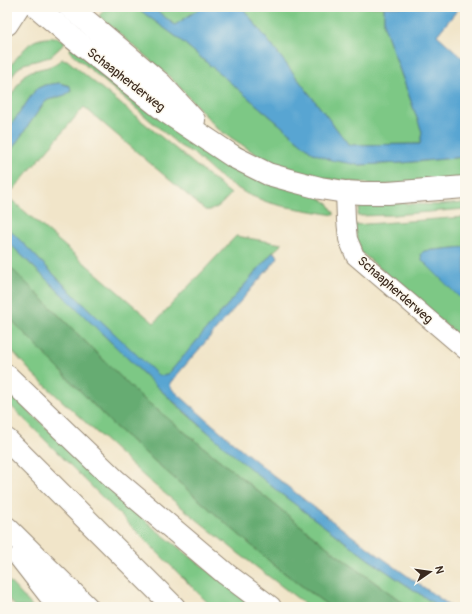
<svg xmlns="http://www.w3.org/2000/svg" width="472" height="614" viewBox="0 0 472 614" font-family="Pangolin,sans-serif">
<rect width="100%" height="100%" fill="#fbf7ec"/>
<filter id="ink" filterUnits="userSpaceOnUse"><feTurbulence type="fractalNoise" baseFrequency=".025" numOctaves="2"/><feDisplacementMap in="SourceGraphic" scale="8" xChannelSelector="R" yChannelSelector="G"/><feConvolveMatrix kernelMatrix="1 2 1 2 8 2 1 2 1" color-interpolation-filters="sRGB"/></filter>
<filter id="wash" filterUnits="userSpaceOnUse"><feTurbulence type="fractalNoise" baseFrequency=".012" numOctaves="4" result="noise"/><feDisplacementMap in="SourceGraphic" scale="16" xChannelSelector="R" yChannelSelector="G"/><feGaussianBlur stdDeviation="0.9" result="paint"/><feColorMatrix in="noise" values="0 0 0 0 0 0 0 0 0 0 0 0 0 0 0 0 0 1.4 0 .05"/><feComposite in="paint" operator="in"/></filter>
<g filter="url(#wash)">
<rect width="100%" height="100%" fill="#f1e5c9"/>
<g fill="#7dc885" stroke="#5c7952">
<path d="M106,7H137L145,14L178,38L313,153L359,165L402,163L465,157V179L379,185L305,176L268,162L218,129L172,79L99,16Z"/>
<path d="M152,7H202L175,25Z"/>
<path d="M242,7H384V26L422,132L420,144L349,145Z"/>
<path d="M56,37L65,41L63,45L50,57L24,64L16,70L7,85C7,81 6,76 7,72C9,66 26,46 31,43C38,38 48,38 56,37Z"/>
<path d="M72,47L328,203L334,213V215L282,206L267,202L247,194L224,180L210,169L193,153L180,146L69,51Z"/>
<path d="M62,59L67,60L231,194C223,202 216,212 205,210L84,107L13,190L7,185V156L44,103L48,100L65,95L71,91L70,86L59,83L45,85L36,89L7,131V102L24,75L31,71L48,67L55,64Z"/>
<path d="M7,193L9,195L8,197L154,323L236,236L282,244L272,253L170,372L164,376L157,375L77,298L7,227Z"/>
<path d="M369,202L437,205L465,203V209L393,215L357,216L360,206Z"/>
<path d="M465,217V247L424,251L422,260L465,303V342L361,252L353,225Z"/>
<path d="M7,241L155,385L183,411L280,493L368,559L439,607H409L337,555L140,396L7,264Z"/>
<path d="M7,315L112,424L275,566L330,607H309L238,553L147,479L33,374L7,345Z"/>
<path d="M7,390L118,496L155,529L255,607H212L7,402Z"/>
<path d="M7,579L33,607H16L7,597Z"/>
</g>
<path fill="#66ac72" stroke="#506b48" d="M7,264L140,396L337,555L409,607H330L275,566L112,424L7,315Z"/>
<g fill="#59a5d2" stroke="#4a6878">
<path d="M137,7H152L175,25L202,7H242L349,145L420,144L422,132L384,26V7H460L437,35L465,60V157L402,163L359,165L331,160L313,153L178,38L145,14Z"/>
<path d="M59,83L70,86L71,91L65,95L48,100L44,103L7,156V131L36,89L45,85Z"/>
<path d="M7,227L77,298L158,375L164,376L170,372L272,253H275L278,256L277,259L170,383L171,388C259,468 354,540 452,607H439L368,559L280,493L235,456L155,385L7,241Z"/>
<path d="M465,247V303L422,260L421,254L424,251Z"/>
</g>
</g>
<g filter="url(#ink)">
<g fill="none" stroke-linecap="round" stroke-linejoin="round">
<defs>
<path id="street" d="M345,192L346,220L348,239L355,256L465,350"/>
<g id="secondary">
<path d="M37,7L73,38L165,111L234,157L268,174L293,181L320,188L345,192L363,193H388L465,187"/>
<path d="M70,7L161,84L194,120"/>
<path d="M7,24L18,7"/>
</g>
<g id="highway">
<path d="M7,376L115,480L226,574L270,607"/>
<path d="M7,440L174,607"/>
<path d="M7,528L87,607"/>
<path d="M20,557L59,607"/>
</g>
</defs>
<use href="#street" stroke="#968874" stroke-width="20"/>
<use href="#secondary" stroke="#968874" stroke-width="24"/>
<use href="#highway" stroke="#968874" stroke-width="24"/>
<use href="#street" stroke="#fff" stroke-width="18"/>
<use href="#secondary" stroke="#fff" stroke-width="22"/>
<use href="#highway" stroke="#fff" stroke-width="22"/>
</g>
</g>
<g text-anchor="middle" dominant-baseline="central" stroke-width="3" stroke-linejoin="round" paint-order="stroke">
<g font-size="13" fill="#3b2a1e" stroke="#fbf7ec">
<text transform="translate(126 80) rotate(38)">Schaapherderweg</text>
<text transform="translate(395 290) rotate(41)">Schaapherderweg</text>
</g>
</g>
<rect width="472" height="614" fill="none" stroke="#fbf7ec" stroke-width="24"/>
<g transform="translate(430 572) rotate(77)" stroke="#fbf7ec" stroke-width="3" paint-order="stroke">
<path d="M0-3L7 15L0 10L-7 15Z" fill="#3b2a1e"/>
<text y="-6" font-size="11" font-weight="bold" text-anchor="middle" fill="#3b2a1e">N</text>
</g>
</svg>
